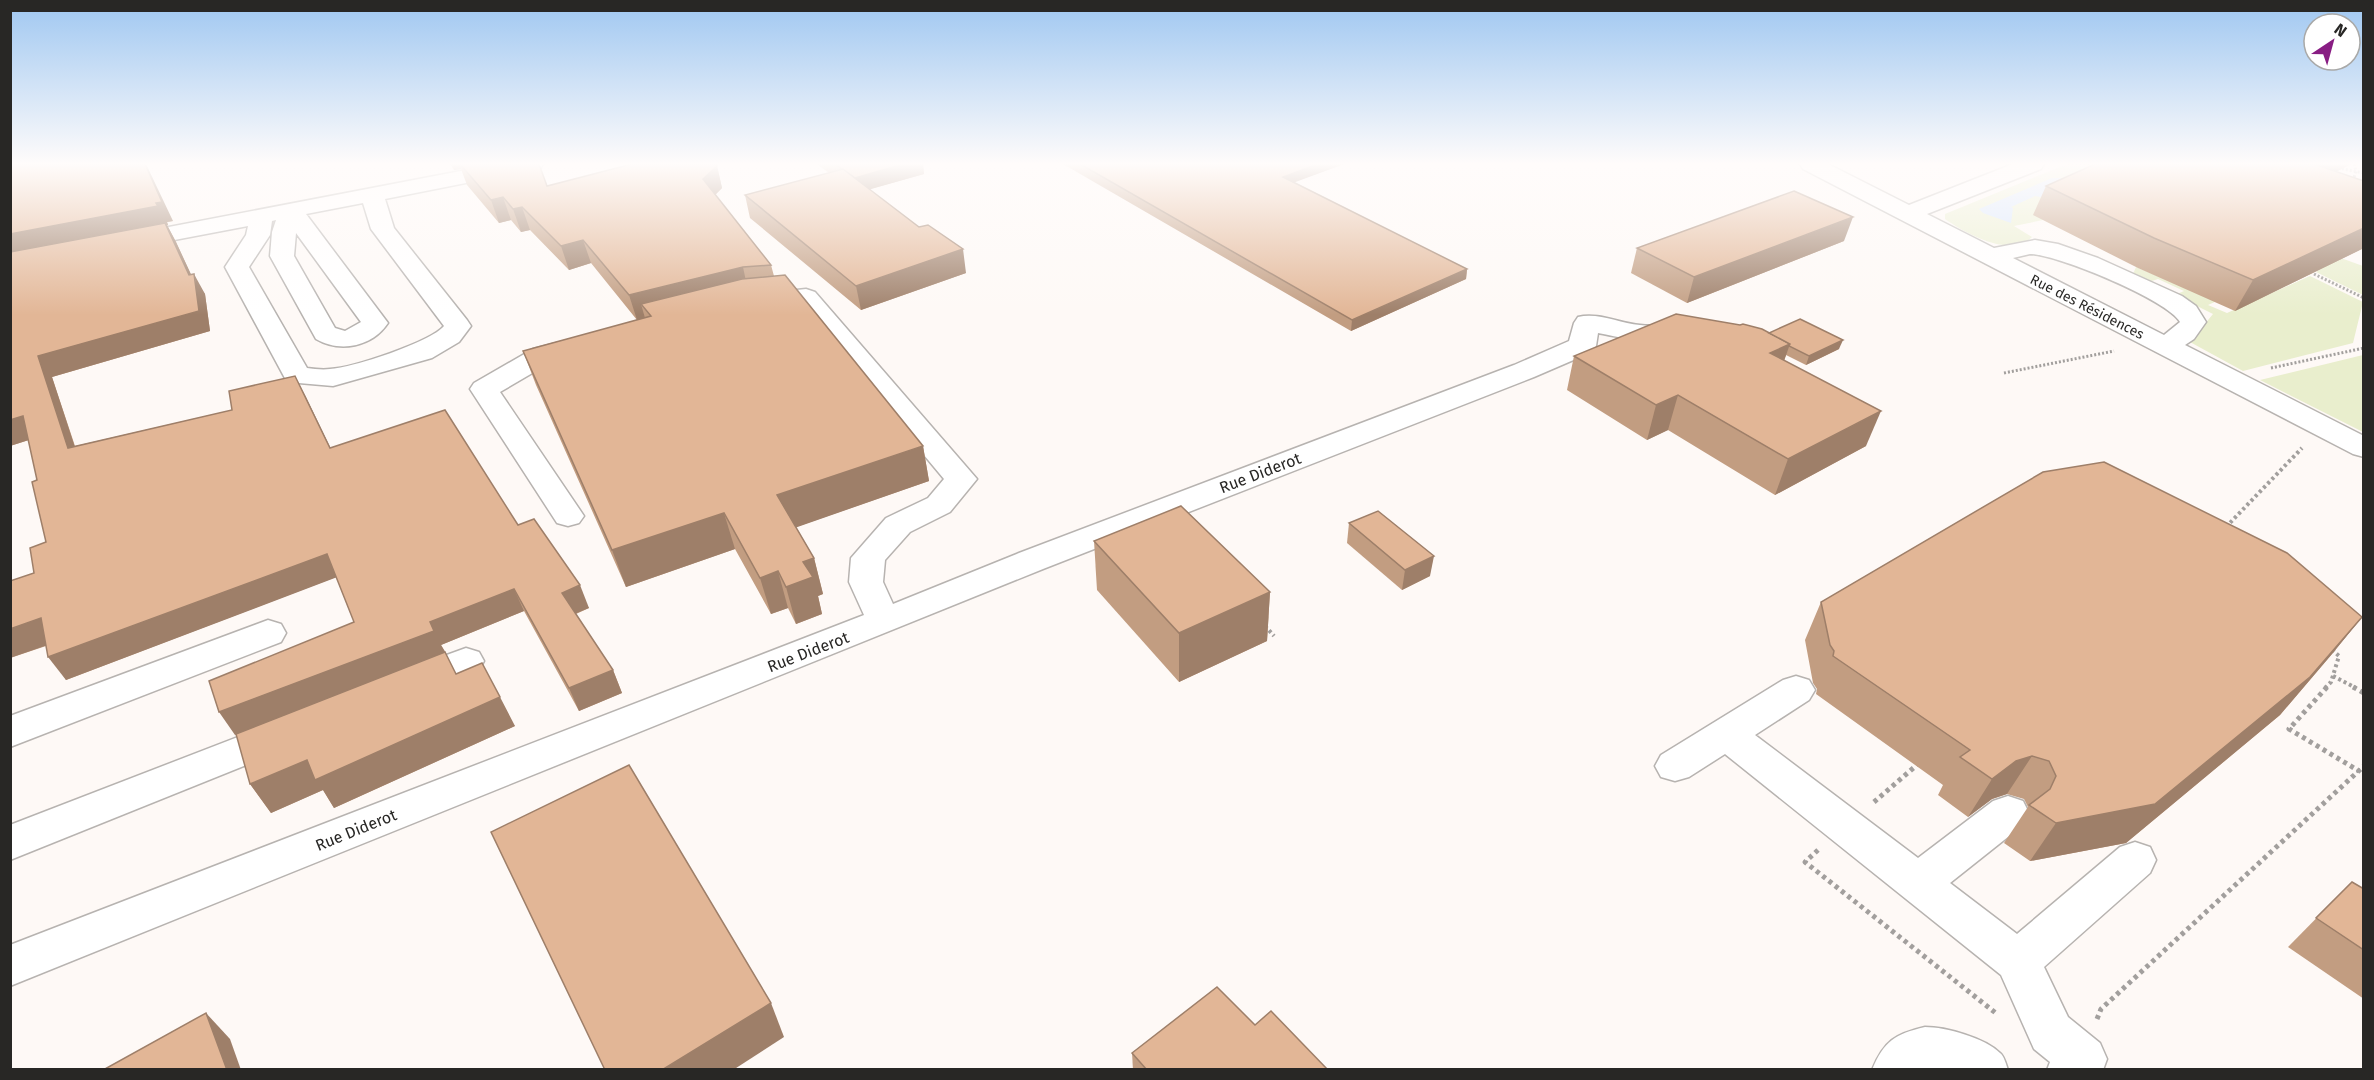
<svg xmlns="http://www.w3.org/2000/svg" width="2374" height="1080" viewBox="0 0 2374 1080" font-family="'Fira Sans',sans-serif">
<rect width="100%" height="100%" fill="#fef9f6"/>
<g fill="#e9eecd">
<path d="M2067,164H2143L2048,219L2014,226L2032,237C2011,259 1965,233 1945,219V214Z"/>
<path d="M2338,257L2363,266V295L2316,272Z"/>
<path d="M2136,267L2217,301L2208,305L2227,313L2310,276L2363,302L2353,343L2243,371L2190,342L2213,314L2175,295L2184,291L2158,279L2149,282L2133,274Z"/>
<path d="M2363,355V432L2260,380Z"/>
</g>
<path fill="#d3e4fe" d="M2052,178H2064L2081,183L2052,199L2035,196L2011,207L2013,208L2011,223L1983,213L1979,209Z"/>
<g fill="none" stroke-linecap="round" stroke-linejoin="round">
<defs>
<g id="minor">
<path d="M497,164H543L540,169L532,170L385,199L394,228L467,320L471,326L459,342L432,358L333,386L287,382L225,267L246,235L248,226L127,249L119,247L115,242L119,237L127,235ZM363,203L371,229L444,326C431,342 352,368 330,369C323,370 314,369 307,368L249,267L270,235L272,221L276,220L272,232L270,256L316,339C340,353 372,347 388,323L306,214ZM296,233L361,322L345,331L335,328L294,256Z"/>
<path d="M1800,164H1828L1909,205L2013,164H2044L2041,169L1927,214L1994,248L2035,240L2058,244L2098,258L2182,296L2196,306L2206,322L2194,339L2185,345L2364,436V457L2353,454L1803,169ZM2030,254C2056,254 2168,300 2180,322L2164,335L2013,258Z"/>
<path d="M806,289L815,292L977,479L950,512L910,532L885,560L883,582L893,604L1019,553L1514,365L1569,341L1574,323L1578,317C1598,312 1619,323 1640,325C1656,327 1672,323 1688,327L1692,333L1688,339C1659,346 1628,339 1598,333L1596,346L1592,352L1534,377L1043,569L10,986V945L864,615L849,582L851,558L886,518L928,498L944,479L799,305L758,308L749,305L745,300L749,295Z"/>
<path d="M569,340L579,342L583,348L579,354L553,361L500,392L584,516L579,523L568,526L557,523L470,389L474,383L533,349Z"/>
<path d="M268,620L281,624L286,633L281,642L10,747V716Z"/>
<path d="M466,648L479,652L484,661L479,670L410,697L397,693L391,683L397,673Z"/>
<path d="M1796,676L1809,680L1815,690L1809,700L1755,735L1918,858L1993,801L2008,796L2023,801L2029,813L2023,825L1950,883L2017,934L2120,847L2135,842L2150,847L2156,860L2150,873L2044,967L2068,1017L2100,1043L2107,1059L2103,1070H2047L2050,1062L2034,1049L2001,975L1725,754L1689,777L1675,781L1661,777L1655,766L1661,755L1783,680Z"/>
<path d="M282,720L296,725L301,735L296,745L10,860V825Z"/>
<path d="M1925,1027C1946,1027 1985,1038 2000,1053C2004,1056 2006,1064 2008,1070H1872C1884,1041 1895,1034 1925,1027Z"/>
</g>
</defs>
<use href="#minor" stroke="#b7b3b0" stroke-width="3"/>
<g stroke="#a29f9d" stroke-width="3" stroke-dasharray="2 2" stroke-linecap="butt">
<path d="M2338,168L2364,173"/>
<path d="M2353,181L2356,171L2354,164"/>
<path d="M2314,274L2364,298"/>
<path d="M2271,368L2364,348"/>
<path d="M2004,373L2114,351"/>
</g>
<g stroke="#a29f9d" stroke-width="4" stroke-dasharray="3 3" stroke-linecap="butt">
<path d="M2226,527L2302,448"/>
<path d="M1265,626L1274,636"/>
<path d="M2333,676L2356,688"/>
<path d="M2325,688L2331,682L2339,656L2331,649"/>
</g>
<g stroke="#a29f9d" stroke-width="5" stroke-dasharray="4 4" stroke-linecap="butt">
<path d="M2327,687L2289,729L2359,771"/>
<path d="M2353,687L2364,693"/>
<path d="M1874,802L1918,764"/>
<path d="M1818,850L1805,862L1997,1014"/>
<path d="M2097,1019L2101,1009L2364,766"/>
</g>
<use href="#minor" fill="#fff" fill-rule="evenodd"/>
</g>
<g fill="#c29d81">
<path d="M10,164L173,221L167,222L168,225H167L176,242L191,275L205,294L210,331L52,377L75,446L232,410L295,376L330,448L518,525L589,608L576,614L613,670L622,693L579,711L524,611L441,645L456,674L515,726L334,808L323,790L271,813L250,784L237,735H235L354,622L336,577L66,680L46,646L10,658L34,573L46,542L37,480L29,440L10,446Z"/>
<path d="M450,164H539L547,186L717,166L722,188L715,195L771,265L774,276L923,446L929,481L796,527L814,558L823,594L818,596L822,614L796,624L788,608L771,614L735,549L626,587L536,385L523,351L637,320L591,263L569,270L530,230L521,232L511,220L499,223L467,185L461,169L454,170Z"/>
<path d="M817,164H923L924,174L870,189L966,273L861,310L750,218L745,195L829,173Z"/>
<path d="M1063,164H1344L1294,182L1467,269L1466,279L1351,331Z"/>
<path d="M2351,164L2336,172L2364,181V248L2235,311L2138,268L2033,215L2046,186Z"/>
<path d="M1844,241L1687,303L1631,273L1637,248Z"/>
<path d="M1769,333L1839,349L1806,365L1786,355L1784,360L1866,446L1775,495L1668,430L1647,440L1567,390L1574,356Z"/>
<path d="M1349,523L1430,576L1402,590L1347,543Z"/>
<path d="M1094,541L1270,592L1267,641L1179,682L1097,590Z"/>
<path d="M1821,602L2362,617L2332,654L2280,715L2126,843L2030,861L2004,843L2028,807L2024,799L2007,794L1992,799L1968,817L1938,795L1943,785L1816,694L1817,689L1813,683L1805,640Z"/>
<path d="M2352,882L2364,889V999L2288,947Z"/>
<path d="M1255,1025L1328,1070H1133L1132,1053Z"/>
</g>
<g fill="#9e7f69">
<path d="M145,164H146L173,221L167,222L168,225H167L176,242L196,285L194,274L205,294L210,331L52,377L82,469L68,448L38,356L10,256V234L156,203Z"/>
<path d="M452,164H459L461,169L454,170Z"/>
<path d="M903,164H923L924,174L857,193L855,178Z"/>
<path d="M1318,164H1344L1282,187L1283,177Z"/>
<path d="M2313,164H2351L2296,192Z"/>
<path d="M717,166L722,188L708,202L703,179Z"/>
<path d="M503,197L511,220L499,223L491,200Z"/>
<path d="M522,207L530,230L521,232L513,209Z"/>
<path d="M1853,217L1844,241L1687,303L1694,277Z"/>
<path d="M2364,228V248L2235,311L2253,280Z"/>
<path d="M583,240L591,263L569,270L561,246Z"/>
<path d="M963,249L966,273L861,310L856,286Z"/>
<path d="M743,267L748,291L641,304L645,318L637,320L629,295Z"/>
<path d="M1467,269L1466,279L1351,331L1352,320Z"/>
<path d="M1843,340L1839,349L1806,365L1809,356Z"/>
<path d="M1790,344L1778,378L1770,353Z"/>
<path d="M295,376L306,397L341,470L330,448Z"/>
<path d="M1678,395L1668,430L1647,440L1656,405Z"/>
<path d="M1881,411L1866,446L1775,495L1788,459Z"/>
<path d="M23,416L38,437L10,446V420Z"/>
<path d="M923,446L929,481L786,531L777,495Z"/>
<path d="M724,513L735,549L626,587L612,550Z"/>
<path d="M327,554L340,576L66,680L48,657Z"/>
<path d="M1434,556L1430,576L1402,590L1405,570Z"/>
<path d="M814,558L823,594L818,596L822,614L796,624L786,587L803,562Z"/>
<path d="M778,571L788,608L771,614L760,578Z"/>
<path d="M580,585L589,608L572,615L562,593Z"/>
<path d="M514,589L524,611L441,645L446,653L235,735L219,712L430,622Z"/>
<path d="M1270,592L1267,641L1179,682V633Z"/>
<path d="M2362,617L2332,654L2280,715L2126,843L2030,861L2056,823Z"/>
<path d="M41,618L59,641L10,658V629Z"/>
<path d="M613,670L622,693L579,711L569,688Z"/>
<path d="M500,697L515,726L334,808L323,790L271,813L250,784L307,760Z"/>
<path d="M2032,756L2007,794L1992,799L1968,817L1992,779L2016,761Z"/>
<path d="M771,1003L784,1037L733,1070H662Z"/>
<path d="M206,1013L230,1039L241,1070H227Z"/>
</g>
<g fill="#e2b696" stroke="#9e7f69" stroke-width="1.5">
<path d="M10,164H145L162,202L156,203L158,206L10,234Z"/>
<path d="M460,164H539L547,186L632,164H714L717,166L703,179L771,265L743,267L629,295L583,240L561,246L522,207L513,209L503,197L491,200Z"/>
<path d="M835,164H903L855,178Z"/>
<path d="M1080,164H1318L1283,177L1467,269L1352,320Z"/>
<path d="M2095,164H2314L2364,181V228L2253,280L2154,238L2046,186Z"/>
<path d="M843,169L919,227L928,225L963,249L856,286L745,195Z"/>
<path d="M1794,191L1853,217L1694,277L1637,248Z"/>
<path d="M165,223L189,275L194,274L199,311L38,356L68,448L232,410L229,391L295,376L330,448L445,410L518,525L534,519L580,585L562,593L613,670L569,688L514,589L430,622L434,631L219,712L209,681L354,622L327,554L48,657L41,618L10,629V581L34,573L30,548L46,542L32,482L37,480L23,416L10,420V252Z"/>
<path d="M785,275L923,446L777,495L814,558L803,562L813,577L786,587L778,571L760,578L724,513L612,550L523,351L651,316L641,304L742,279Z"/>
<path d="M1676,314L1740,325L1743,324L1762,329L1790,344L1770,353L1881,411L1788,459L1678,395L1656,405L1574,356Z"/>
<path d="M1800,319L1843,340L1809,356L1789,346L1790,344L1769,333Z"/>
<path d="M2104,462L2287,553L2362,617L2310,677L2155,804L2056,823L2029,805L2050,789L2056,776L2049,761L2032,756L2016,761L1992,779L1960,757L1970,750L1833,656L1834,651L1830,645L1821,602L2043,472Z"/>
<path d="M1181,506L1270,592L1179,633L1094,541Z"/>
<path d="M1378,511L1434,556L1405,570L1349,523Z"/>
<path d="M445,652L456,674L482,663L500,697L315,780L307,760L250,784L236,734Z"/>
<path d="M629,765L771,1003L662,1070H605L491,832Z"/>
<path d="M2352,882L2364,889V950L2316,918Z"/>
<path d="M1217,987L1255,1025L1271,1011L1328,1070H1147L1132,1053Z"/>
<path d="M206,1013L227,1070H103Z"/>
</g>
<linearGradient id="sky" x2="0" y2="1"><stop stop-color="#9fc7f1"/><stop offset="0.52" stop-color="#fffcfb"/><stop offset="1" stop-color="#fffcfb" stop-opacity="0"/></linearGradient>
<rect width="2374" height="315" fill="url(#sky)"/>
<g text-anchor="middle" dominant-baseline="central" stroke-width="6" stroke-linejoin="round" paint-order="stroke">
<g font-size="14" fill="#282725" stroke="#fff">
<text transform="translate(2087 307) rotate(27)">Rue des Résidences</text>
</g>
<g font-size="16" fill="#282725" stroke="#fff">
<text transform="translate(1260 473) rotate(-21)">Rue Diderot</text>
<text transform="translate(808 652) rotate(-21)">Rue Diderot</text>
<text transform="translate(356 830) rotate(-22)">Rue Diderot</text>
</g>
</g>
<rect width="2374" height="1080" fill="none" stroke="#282725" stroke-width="24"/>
<g transform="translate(2332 42) rotate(36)"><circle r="28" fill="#ffffff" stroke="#a9a9a8" stroke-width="1.5"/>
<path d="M0-4.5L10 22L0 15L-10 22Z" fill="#881d83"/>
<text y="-9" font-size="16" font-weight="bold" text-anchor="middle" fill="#282725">N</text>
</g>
</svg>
